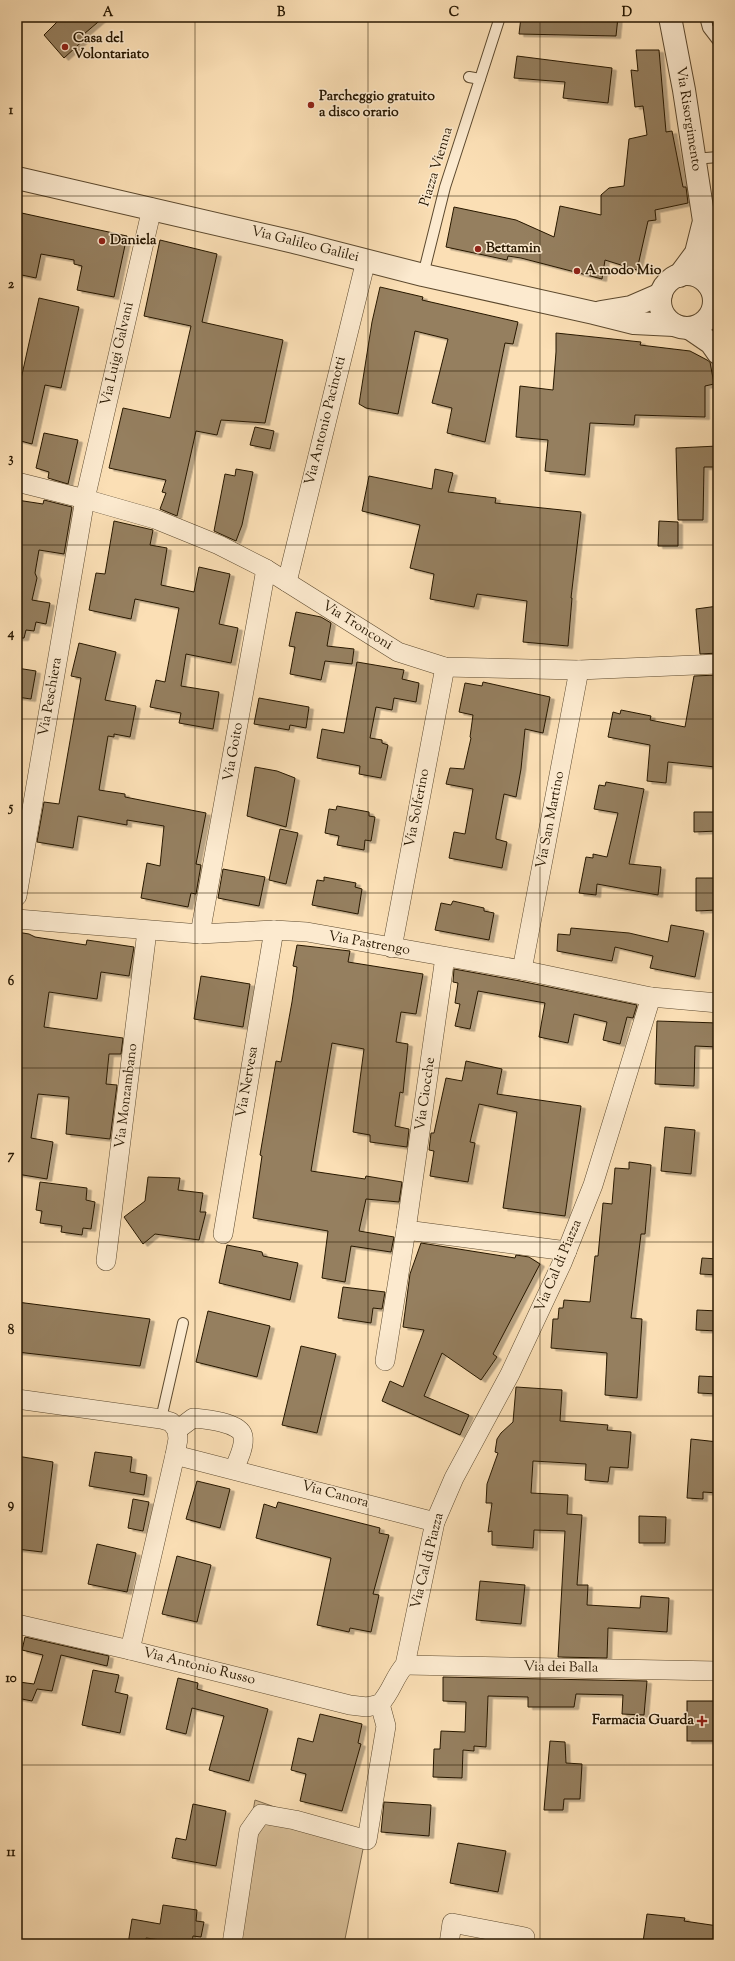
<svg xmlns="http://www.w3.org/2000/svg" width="735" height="1961" viewBox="0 0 735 1961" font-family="'Sorts Mill Goudy',serif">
<defs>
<filter id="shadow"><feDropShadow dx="4.5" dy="2.5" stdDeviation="0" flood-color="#0004"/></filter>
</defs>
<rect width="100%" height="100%" fill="#fbdfb5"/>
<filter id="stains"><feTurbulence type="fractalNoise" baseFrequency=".005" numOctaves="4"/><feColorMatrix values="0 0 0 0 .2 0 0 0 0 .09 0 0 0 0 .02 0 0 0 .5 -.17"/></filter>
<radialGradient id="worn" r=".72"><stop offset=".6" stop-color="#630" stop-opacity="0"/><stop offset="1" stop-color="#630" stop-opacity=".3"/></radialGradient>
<path fill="#d7bd96" stroke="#7f6a4c" d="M255,1800L365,1839L344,1944H229Z"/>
<g fill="#957f5f" stroke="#271701" filter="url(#shadow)">
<path d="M62,17H104L84,34L87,37L64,58L44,35Z"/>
<path d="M521,17H618L616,36L519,34Z"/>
<path d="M636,50H659L666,132L672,131L683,187H686L688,203L655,210L656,220L648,221L637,270L605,260L602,279L521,258L508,256L507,260L446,247L454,207L516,220L554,237L560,206L601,215V195L609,188L624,186L629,139L647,135L643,106L635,107L631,70L638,71Z"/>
<path d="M517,56L612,68L608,103L563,98L565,82L514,78Z"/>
<path d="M17,212L127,236L114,297L77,290L82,266L74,264V260L41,254L36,278L17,274Z"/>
<path d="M160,240L217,254L202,322L283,340L265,423L221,420L217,435L196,431L177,516L160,509L166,493L162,492L166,480L109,468L123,408L170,418L191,326L144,316Z"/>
<path d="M380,287L423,297L422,300L518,322L513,344L505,343L485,442L447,433L452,408L432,403L448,339L415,331L398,414L366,408L359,404L372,322Z"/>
<path d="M39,298L79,307L61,388L45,385L32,444L17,440V397Z"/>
<path d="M556,333L641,342L640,345L690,351L707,360L710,362L714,384L705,386V417L635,415L634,425L590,423L585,475L545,471L548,440L516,437L520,386L553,390L556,352Z"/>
<path d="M255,427L274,431L270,449L250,445Z"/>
<path d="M44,433L78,440L68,484L48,478L49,472L36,468Z"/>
<path d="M718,446V467H704L703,520H678L676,448Z"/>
<path d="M236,469L253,472L242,525L236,541L214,531L225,474L235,476Z"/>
<path d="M435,469L453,473L448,492L496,498L495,503L581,512L571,598H572L568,646L523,642L527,601L477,594L474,607L430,599L434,574L410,568L420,525L362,511L369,476L432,489Z"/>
<path d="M17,500L43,504L44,500L72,507L64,554L39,550L35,573L37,578L32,600L50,603L46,624L36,622L34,631L26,630L24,638H17Z"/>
<path d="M114,521L153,530L150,545L167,548L161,585L194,592L199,567L230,574L219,624L238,628L231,663L186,654L181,686L219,692L213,729L179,723L181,713L150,707L156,680L165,682L179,608L135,599L131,619L89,610L96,573L105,574Z"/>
<path d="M659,521L678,522V546H658Z"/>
<path d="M718,606V653L700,654L696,609Z"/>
<path d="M296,612L321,617L331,623L327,646L354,649L352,664L325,661L321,680L290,674L295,647L289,646Z"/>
<path d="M79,643L116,652L105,700L136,706L130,737L114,734V737L108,736L99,790L125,794V797L206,813L196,864L201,865L196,894L191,893L188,907L141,898L147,863L160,866L164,826L127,820V825L78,816L73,848L37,842L44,802L59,804L81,678L71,676Z"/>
<path d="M357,662L404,670L402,679L419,683L416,702L394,698L392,710L376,707L370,738L382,740V743L388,745L381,778L359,774L360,766L317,758L322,729L344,733Z"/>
<path d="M17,668L36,671L31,699L17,697Z"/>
<path d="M718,675V763H715V767L668,762L666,783L647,781L650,745L608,737L613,712L620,714L621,710L651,716L650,720L685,727L694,676Z"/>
<path d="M483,682L550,697L543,733L525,729L521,769L516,797L504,794L496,836V839L507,842L502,868L449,858L454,832L465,834L473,789L446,784L450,768L464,769L471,738L470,737L473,715L459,712L465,683L482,686Z"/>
<path d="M259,698L309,707L306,728L290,725L289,730L254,724Z"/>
<path d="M255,767L277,771L295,778L286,827L247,816Z"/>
<path d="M606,782L644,789L629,864L661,867L658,895L597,884L596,895L579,893L586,857L593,858V854L607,857L618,813L594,809L599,785L605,786Z"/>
<path d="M337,806L369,812V816L375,817L371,841L365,840L364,850L337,845L339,836L325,833L329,809L336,810Z"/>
<path d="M694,812H718V831L694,832Z"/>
<path d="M280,829L298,833L286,884L269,880Z"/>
<path d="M223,869L265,877L259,906L218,898Z"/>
<path d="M324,877L356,883L355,887L362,889L358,914L312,905L317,880L324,881Z"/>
<path d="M696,878H718V910L696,911Z"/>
<path d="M453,901L484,908V911L494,913L489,940L435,930L441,903L451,905Z"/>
<path d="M671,925L704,931L695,977L650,968L653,956L615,947L612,961L557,951L558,934L570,935L571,928L629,933L668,942Z"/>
<path d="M17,932L29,934L35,937L86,945L87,940L134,947L129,976L101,972L97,999L49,992L44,1027L123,1038L121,1054H109L106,1084L117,1085L110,1139L66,1134L69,1097L38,1094L31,1138L53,1142L47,1179L17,1174Z"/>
<path d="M297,945L350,951L348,962L423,974L416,1014L401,1012L396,1042L408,1044L403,1093L400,1092L395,1126L409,1129L407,1147L370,1142V1135L353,1132L364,1049L332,1043L311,1171L365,1179L366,1176L402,1182L399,1202L366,1199L359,1231L394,1237L391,1252L351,1246L345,1282L322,1278L328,1231L253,1218L262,1156L260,1155L276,1061L281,1062L292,1002L297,967L293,966Z"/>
<path d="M454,969L520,981L637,1005L633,1018L627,1017L620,1044L603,1040L607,1022L574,1014L568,1043L539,1037L545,1003L478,991L470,1029L455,1026L460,1004L455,1003L458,983L453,982Z"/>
<path d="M201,976L250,984L243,1027L194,1019Z"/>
<path d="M657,1021L718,1023V1047L695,1046L694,1086L655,1084Z"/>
<path d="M466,1061L502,1069L497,1094L581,1106L565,1216L503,1208L517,1112L479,1104L470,1142L475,1143L468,1182L430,1176L434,1151L429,1150L431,1133H434L446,1078L462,1081Z"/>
<path d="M665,1127L695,1130L691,1174L661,1171Z"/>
<path d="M629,1162L651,1165L645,1234H641L631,1318L642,1319L637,1398L605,1395L607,1353L551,1348L553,1319H558L559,1308H563L564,1300L590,1302L595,1256H598L603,1203L612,1204L615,1168L629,1169Z"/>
<path d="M148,1177L180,1178L178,1190L203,1193L200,1212H206L199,1240L155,1234L143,1244L124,1217L145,1201Z"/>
<path d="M40,1182L87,1188L86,1200L95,1202L91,1229L83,1228L82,1235L61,1232L62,1226L40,1223L42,1211L36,1210Z"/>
<path d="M421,1243L515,1258L516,1255L529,1257L540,1264L493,1354L497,1357L481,1380L442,1353L424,1396L469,1415L460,1435L382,1401L390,1381L403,1387L424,1330L403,1327L410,1274Z"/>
<path d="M227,1245L262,1252L263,1256L298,1263L290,1300L219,1283Z"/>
<path d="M702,1258L718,1259V1275L700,1274Z"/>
<path d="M343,1287L385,1292L382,1309L373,1308L371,1323L338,1318Z"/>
<path d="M17,1302L150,1319L140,1366L17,1352Z"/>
<path d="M697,1310L718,1311V1331L696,1330Z"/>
<path d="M208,1311L270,1326L257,1377L196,1362Z"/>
<path d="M301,1346L336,1354L317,1433L282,1425Z"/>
<path d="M699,1376L718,1377V1394L698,1393Z"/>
<path d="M516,1387L562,1390L560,1421L608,1425L607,1430L631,1432L628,1468L610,1467L608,1482L585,1480L586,1464L533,1461L531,1493L568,1495L567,1514L582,1515L577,1585H588L587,1605L640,1608L641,1596L669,1598L667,1632L608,1628L607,1658L558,1657L565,1531L534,1530L533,1548L492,1545V1531L488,1532L492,1503H486L487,1484L498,1453L495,1452L497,1439L501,1433L513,1422Z"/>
<path d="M691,1439L718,1442V1493L703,1492V1499L687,1498Z"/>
<path d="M95,1452L132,1457L130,1472L147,1475L144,1495L89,1486Z"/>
<path d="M17,1456L53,1462L42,1552L17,1549Z"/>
<path d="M197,1481L230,1489L220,1528L186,1519Z"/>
<path d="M133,1499L149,1502L143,1531L128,1528Z"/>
<path d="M278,1502L380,1528L379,1533L389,1535L373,1594L379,1595L371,1632L350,1628L349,1632L317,1625L331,1558L256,1538L264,1504L276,1508Z"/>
<path d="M639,1516L666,1517L665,1543H639Z"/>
<path d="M97,1544L136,1553L127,1592L88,1584Z"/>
<path d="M177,1556L211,1565L197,1622L162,1614Z"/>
<path d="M480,1581L525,1585L521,1624L476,1620Z"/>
<path d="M25,1637L109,1656L107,1666L61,1655L52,1691L37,1689L32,1701L17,1698L19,1682L34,1684L43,1655L22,1650Z"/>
<path d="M93,1670L119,1675L115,1692L128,1695L120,1733L82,1725Z"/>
<path d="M443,1677L647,1681L644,1715L622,1714L623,1695L576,1694L574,1707H528V1697L488,1696L486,1747L474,1746V1751L463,1750L462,1778L433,1777L434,1749H440L441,1731L465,1732L466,1702L443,1701Z"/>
<path d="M178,1678L198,1683L197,1689L268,1709L249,1781L209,1770L224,1716L192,1708L186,1734L166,1729Z"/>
<rect x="687" y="1701" width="31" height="40"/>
<path d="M320,1714L362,1724L358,1743L361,1744L342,1811L300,1801L306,1774L291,1770L298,1738L313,1742Z"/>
<path d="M550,1741L565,1742L566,1763L582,1764L580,1799H564L563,1810H544Z"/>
<path d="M384,1802L431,1805L429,1836L381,1832Z"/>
<path d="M193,1804L226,1811L216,1866L172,1858L176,1838L186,1840Z"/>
<path d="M458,1843L506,1851L498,1892L450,1883Z"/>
<path d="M163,1905L197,1910L196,1921L204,1922L201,1937L193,1936L192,1944L146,1938L145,1944H128L132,1919L160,1924Z"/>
<path d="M647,1914L685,1918L684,1921L718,1926V1944H651L643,1942Z"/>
</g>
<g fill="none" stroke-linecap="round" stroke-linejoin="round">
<defs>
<g id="service">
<path d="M705,17L708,28L718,41"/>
<path d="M480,79L500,17"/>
<path d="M694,159L718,157"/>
<path d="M423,275L445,187L480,79L469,77"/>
<path d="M161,1419L183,1323"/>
</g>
<g id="minor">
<path d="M17,482L85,499L155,519L219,545L266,569L398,652L445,667L579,670L718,664"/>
<path d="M287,582L366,260"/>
<path d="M17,896L85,499L152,208"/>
<path d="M17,919L200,934L274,930L307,932L522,970L651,997L718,1003"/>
<path d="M200,934L266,569"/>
<path d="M392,948L445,667"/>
<path d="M445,957L406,1230L567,1251"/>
<path d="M522,970L579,670"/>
<path d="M223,1234L274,930"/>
<path d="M106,1261L147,931"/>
<path d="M385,1361L406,1230"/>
<path d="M17,1399L161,1419L171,1422L177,1430L178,1439L175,1455L130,1650"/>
<path d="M177,1430L193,1418C204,1419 240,1422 243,1436C245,1446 238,1460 234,1469"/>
<path d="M175,1455L435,1522"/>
<path d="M17,1624L130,1650L350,1705L367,1707L380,1704"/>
<path d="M405,1665L718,1671"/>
<path d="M380,1704C392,1691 394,1677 405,1665L435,1522L454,1478L510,1374L562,1263L593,1185L651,997"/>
<path d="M232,1944L249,1831L261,1814L295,1820L367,1840L386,1726L380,1704"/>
<path d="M449,1944L452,1923L525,1937"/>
</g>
<g id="tertiary">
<path d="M670,17L684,90L704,221L711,243L708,284"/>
<path d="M17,178L294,242L423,275L594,313L634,323L674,325"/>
<circle cx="687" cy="301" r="27"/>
<path d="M679,276L696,253L703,225"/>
<path d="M601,312L631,307L661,294"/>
<path d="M689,328L711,343L718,353"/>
</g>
</defs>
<use href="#service" stroke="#5c492e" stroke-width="12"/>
<use href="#minor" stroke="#5c492e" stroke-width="20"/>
<use href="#tertiary" stroke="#5c492e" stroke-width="24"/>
<use href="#service" stroke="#fceacf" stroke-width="10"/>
<use href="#minor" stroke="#fceacf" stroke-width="19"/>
<use href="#tertiary" stroke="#fceacf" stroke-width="22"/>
</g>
<path fill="none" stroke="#271701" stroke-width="1" stroke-opacity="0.55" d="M195,17V1944M368,17V1944M540,17V1944M17,196H718M17,371H718M17,545H718M17,719H718M17,893H718M17,1068H718M17,1242H718M17,1416H718M17,1590H718M17,1765H718"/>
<g fill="#8f2418" stroke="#fceacf" stroke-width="1.5">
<circle cx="65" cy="47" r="4"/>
<circle cx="311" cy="105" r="4"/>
<circle cx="102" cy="241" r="4"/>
<circle cx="478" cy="249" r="4"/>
<circle cx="577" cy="271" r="4"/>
<path d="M700 1715h4v4h4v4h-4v4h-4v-4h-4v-4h4z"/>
</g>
<g text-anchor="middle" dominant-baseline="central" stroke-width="3" stroke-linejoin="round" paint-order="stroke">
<g font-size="14" font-weight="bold" fill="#271701" stroke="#fceacf" text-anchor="start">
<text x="73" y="39">Casa del<tspan x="73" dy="16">Volontariato</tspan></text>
<text x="319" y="97">Parcheggio gratuito<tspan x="319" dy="16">a disco orario</tspan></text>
<text x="110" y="241">Daniela</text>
<text x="486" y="249">Bettamin</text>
<text x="585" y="271">A modo Mio</text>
<text x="694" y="1721" text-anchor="end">Farmacia Guarda</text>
</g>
<g font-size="14" fill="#271701" stroke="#fceacf">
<text transform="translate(688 119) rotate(81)">Via Risorgimento</text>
<text transform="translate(437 167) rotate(-73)">Piazza Vienna</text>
<text transform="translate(305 245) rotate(14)">Via Galileo Galilei</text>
<text transform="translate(118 354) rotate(-77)">Via Luigi Galvani</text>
<text transform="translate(326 421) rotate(-76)">Via Antonio Pacinotti</text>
<text transform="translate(357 626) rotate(32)">Via Tronconi</text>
<text transform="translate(51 697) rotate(-80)">Via Peschiera</text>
<text transform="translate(234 752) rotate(-80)">Via Goito</text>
<text transform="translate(418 808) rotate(-79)">Via Solferino</text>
<text transform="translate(551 820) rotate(-79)">Via San Martino</text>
<text transform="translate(369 944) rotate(10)">Via Pastrengo</text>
<text transform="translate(248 1082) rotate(-80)">Via Nervesa</text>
<text transform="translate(426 1094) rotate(-82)">Via Ciocche</text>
<text transform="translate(127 1096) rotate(-83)">Via Monzambano</text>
<text transform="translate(559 1266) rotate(-67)">Via Cal di Piazza</text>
<text transform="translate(335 1495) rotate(15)">Via Canora</text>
<text transform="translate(428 1561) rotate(-76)">Via Cal di Piazza</text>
<text transform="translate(199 1667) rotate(14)">Via Antonio Russo</text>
<text transform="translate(561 1668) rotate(1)">Via dei Balla</text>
</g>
</g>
<rect width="735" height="1961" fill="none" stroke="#fbdfb5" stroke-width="44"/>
<rect x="22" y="22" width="691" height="1917" fill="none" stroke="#271701" stroke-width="1.5"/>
<g font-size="13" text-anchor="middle" font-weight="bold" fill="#271701">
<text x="108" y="16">A</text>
<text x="281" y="16">B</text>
<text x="454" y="16">C</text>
<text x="627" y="16">D</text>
<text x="11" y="114">1</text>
<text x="11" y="288">2</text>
<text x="11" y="462">3</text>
<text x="11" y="637">4</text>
<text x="11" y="811">5</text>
<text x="11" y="985">6</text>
<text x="11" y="1159">7</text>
<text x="11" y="1334">8</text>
<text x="11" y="1508">9</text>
<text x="11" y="1682">10</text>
<text x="11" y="1856">11</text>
</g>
<rect width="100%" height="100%" filter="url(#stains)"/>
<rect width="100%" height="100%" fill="url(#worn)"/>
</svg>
